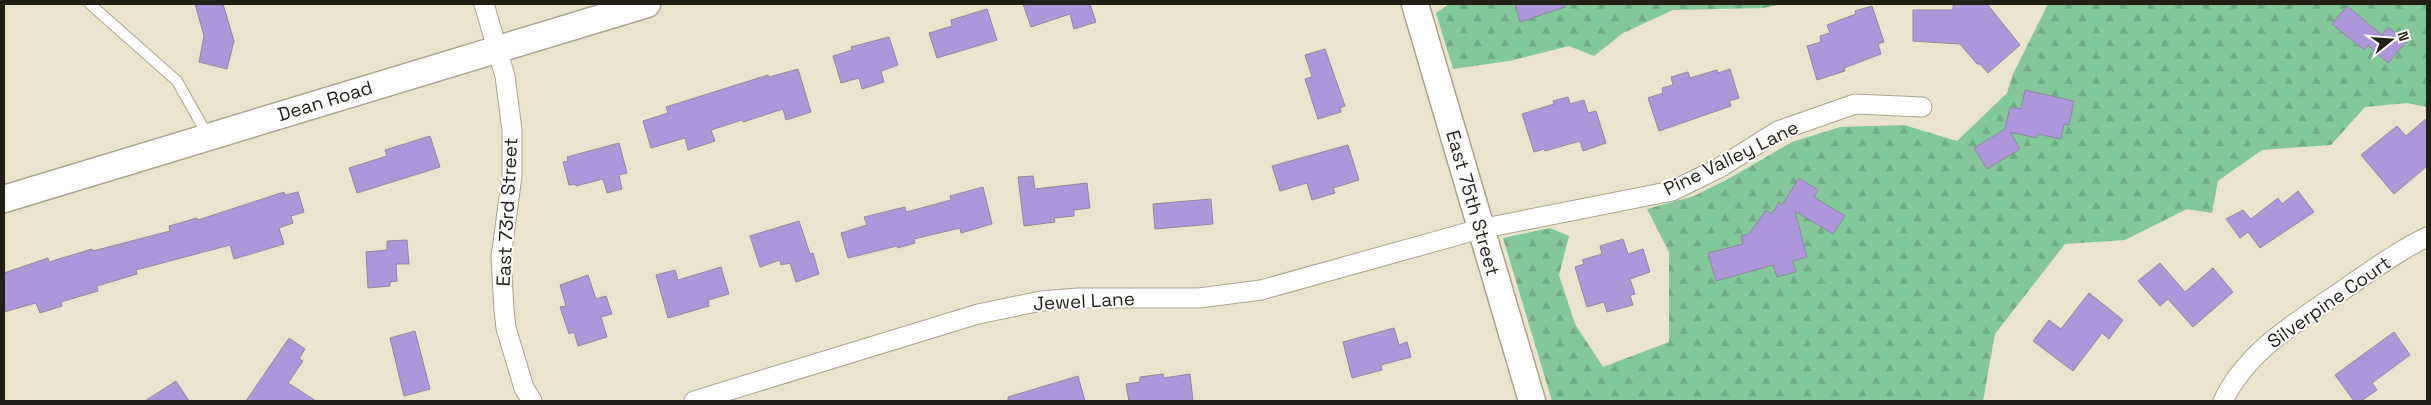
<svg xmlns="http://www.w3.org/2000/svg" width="2431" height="405" viewBox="0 0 2431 405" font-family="'Space Grotesk',sans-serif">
<defs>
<pattern id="forest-firs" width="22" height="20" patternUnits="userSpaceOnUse" patternTransform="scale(1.25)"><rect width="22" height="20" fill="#83c899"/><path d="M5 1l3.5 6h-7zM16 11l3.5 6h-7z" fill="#71ab83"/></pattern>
</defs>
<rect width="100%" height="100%" fill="#eae4cc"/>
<g fill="url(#forest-firs)">
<path d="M1449,4H1782L1764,8L1673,10L1623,33L1594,56L1569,46L1509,61L1453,69L1436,13Z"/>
<path d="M2048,4H2427V107L2407,103L2365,107L2331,145L2262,150L2218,181L2212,213L2187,209L2125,240L2065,244L1995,334L1983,401H1552L1503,238L1550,228L1569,236L1559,275L1575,324L1603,367L1669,342V252L1647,209L1694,196L1728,179L1792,142L1840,127L1904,125L1957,141L2007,93L2013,74Z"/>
</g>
<g fill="#ad97da" stroke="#8e889d">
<path d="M195,4H223L234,41L227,69L199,62L204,36Z"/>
<path d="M1023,4H1090L1096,22L1074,29L1070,14L1031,27Z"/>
<path d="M1515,4H1565V7L1520,22Z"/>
<path d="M1953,4H1987L2020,45L1988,73L1980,64H1977L1960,44L1913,41V10H1953Z"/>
<path d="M1872,6L1884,42L1878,44L1881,54L1844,68L1845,71L1817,80L1807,46L1821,42L1820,36L1830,33L1827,25L1856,14L1855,11Z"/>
<path d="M2347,6L2382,35L2388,27L2406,42L2388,63L2368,45L2364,50L2332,24Z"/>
<path d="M987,9L997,40L937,58L929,33L952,26L951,20Z"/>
<path d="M889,37L898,65L881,71L884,82L862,89L859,78L841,83L833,56L852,50L851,47Z"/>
<path d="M1325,49L1345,106L1340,108L1341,112L1318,119L1305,79L1312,77L1305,55Z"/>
<path d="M798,69L811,112L786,120L783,109L743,122L742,120L711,130L715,141L688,150L685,138L651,148L643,121L668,113L666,107L768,75L769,77Z"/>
<path d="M1730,69L1739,98L1729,101L1731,106L1659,131L1648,98L1663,93L1662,88L1673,85L1671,77L1688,72L1690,78L1717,70L1718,73Z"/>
<path d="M2025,90L2074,101L2069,125L2064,124L2061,139L2038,134L2037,138L2010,132L2020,149L1987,169L1974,148L2005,129L2010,107L2021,109Z"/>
<path d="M1568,97L1570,104L1584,100L1588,113L1596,111L1606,143L1583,151L1580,141L1545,151L1544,149L1534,152L1522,114L1554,104L1553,101Z"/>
<path d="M2427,118V166L2394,194L2361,155L2397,126L2406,136Z"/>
<path d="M430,136L440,167L357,193L349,168L387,156L385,150Z"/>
<path d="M619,143L627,173L619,175L622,189L607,193L603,179L576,186L575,184L569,185L563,162L568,161L567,157Z"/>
<path d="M1348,145L1359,180L1333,188L1335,193L1312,200L1307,183L1280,191L1272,166Z"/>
<path d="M1033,176L1035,189L1087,183L1090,208L1074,210V216L1054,218L1055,222L1024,226L1018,177Z"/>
<path d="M1799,178L1818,190L1814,197L1845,216L1833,234L1795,211L1807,257L1793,261L1796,272L1777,277L1773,265L1716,281L1708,253L1743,244L1741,236L1749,234L1766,210L1772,214L1779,202L1782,205Z"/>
<path d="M983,187L992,224L961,233L960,228L914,239L915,243L898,248L897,246L848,258L841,233L867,225L864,217L905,207L906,212L951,200L950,196Z"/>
<path d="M2298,191L2314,212L2260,248L2248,232L2240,238L2226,219L2243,210L2251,219L2278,198L2282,204Z"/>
<path d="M284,192L285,195L298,192L304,212L291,216L293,223L279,228L284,244L234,259L230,245L136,270L137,274L97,286L98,291L61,302L62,306L40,313L36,303L4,312V273L48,258L49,262L92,249L93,251L170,231L169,226L197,218L198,220Z"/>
<path d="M1211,199L1213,224L1155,229L1153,204Z"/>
<path d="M799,221L810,254L813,253L819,274L796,282L790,263L781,265L780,260L760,267L750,236Z"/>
<path d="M1623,239L1628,254L1643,249L1650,272L1630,279L1635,294L1630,295L1633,305L1607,312L1604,302L1587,307L1575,267L1584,264L1582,260L1602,254L1600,246Z"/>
<path d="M407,240L409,264H396L397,281L390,282V286L368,288L366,252L387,250V241Z"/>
<path d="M2160,263L2185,292L2213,268L2233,292L2193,327L2168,299L2160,306L2138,281Z"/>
<path d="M721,267L729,294L708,300L709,306L668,318L656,275L675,270L678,280Z"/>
<path d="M588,275L596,299L606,296L612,314L601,317L607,337L578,346L574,332L569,334L560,307L566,306L560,285Z"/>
<path d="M2089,293L2123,320L2109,339L2102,333L2073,371L2033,341L2049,320L2061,329Z"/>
<path d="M1394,328L1399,345L1407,342L1411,357L1381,365L1382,370L1352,378L1343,342Z"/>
<path d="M415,331L430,389L404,396L390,338Z"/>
<path d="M2394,332L2410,355L2372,383L2377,390L2361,401H2354L2335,375Z"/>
<path d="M289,338L305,349L299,359L303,361L288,383L316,401H246Z"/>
<path d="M1163,374L1164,378L1190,374L1193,401H1129L1126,384L1140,382V377Z"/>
<path d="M1078,376L1085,401H1008V397Z"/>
<path d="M176,381L189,401H145Z"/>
</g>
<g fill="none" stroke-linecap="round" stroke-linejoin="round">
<defs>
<path id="lane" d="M90,4L177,81L208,136"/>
<g id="street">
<path d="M484,4L505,76L512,130V176L501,257L504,310L506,328L524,388L532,401"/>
<path d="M694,401L978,314L1041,301L1078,298H1199L1261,290L1480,229L1672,191L1719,168L1778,131L1855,104L1922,107"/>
<path d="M2223,401C2248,349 2300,320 2346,288C2372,270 2398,251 2427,237"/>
</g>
<g id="secondary">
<path d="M1415,4L1532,401"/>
<path d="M4,199L647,4"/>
</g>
</defs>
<use href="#lane" stroke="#a9a38c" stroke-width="12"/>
<use href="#street" stroke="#a9a38c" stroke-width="21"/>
<use href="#secondary" stroke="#a9a38c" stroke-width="29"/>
<use href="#lane" stroke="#fff" stroke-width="10"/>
<use href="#street" stroke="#fff" stroke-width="19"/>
<use href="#secondary" stroke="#fff" stroke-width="26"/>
</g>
<g text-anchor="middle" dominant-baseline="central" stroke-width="4" stroke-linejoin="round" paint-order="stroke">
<g font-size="19" fill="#211f16" stroke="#fff">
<text transform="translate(325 101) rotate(-17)">Dean Road</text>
<text transform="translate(1731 158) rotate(-26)">Pine Valley Lane</text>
<text transform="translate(1473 203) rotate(74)">East 75th Street</text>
<text transform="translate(507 212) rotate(-87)">East 73rd Street</text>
<text transform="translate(1084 301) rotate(-3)">Jewel Lane</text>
<text transform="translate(2329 302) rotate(-35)">Silverpine Court</text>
</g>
</g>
<rect width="2431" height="405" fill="none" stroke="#211f16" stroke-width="10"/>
<g transform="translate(2391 40) rotate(73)" stroke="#ffffff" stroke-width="4" paint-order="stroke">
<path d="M0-4L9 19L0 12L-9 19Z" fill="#211f16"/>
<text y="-8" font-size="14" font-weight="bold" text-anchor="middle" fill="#211f16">N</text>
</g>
</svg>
